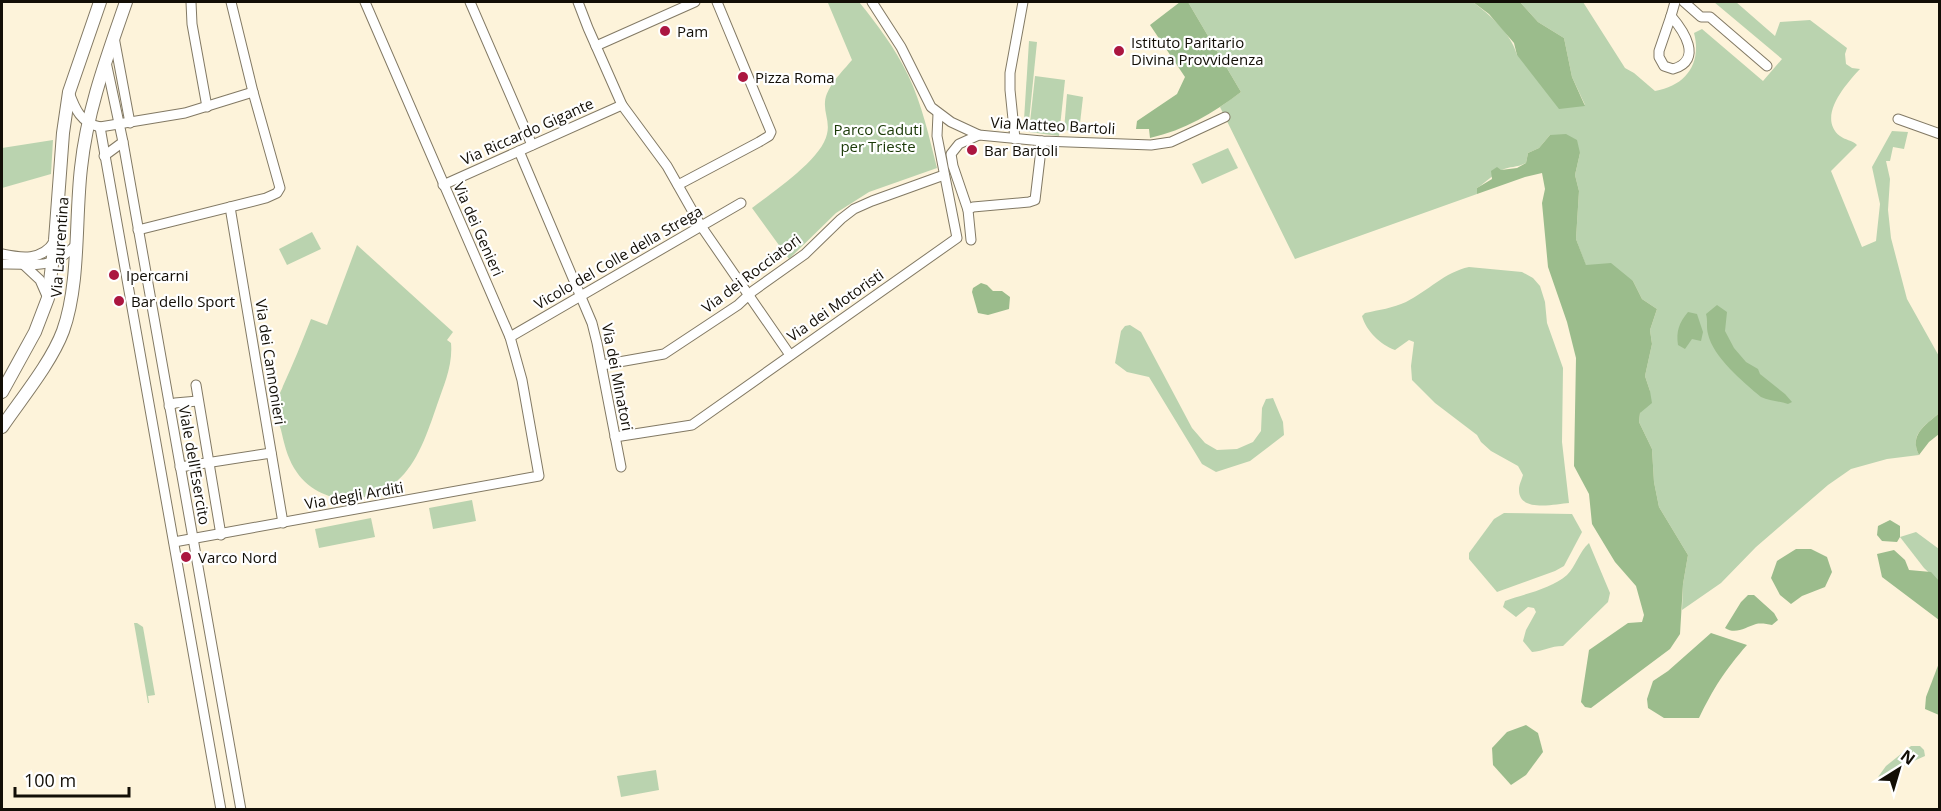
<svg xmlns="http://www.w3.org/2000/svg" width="1941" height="811" viewBox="0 0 1941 811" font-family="'Open Sans',sans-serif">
<rect width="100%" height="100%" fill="#fdf3da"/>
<g fill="#bad3af">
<path d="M818,2H859C877,24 895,48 908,75C922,104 929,137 937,168L869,192L836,213L789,259L752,208C773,192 822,159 827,134C830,122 824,113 825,102C826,87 843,71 852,60L828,3Z"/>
<path d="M1188,2H1473C1491,16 1511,33 1517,55L1585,105L1572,77L1564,38L1538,22L1520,2H1583L1625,68L1634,73L1655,91C1686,86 1702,63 1694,33L1702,29L1763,81L1782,59L1714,2H1736L1775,36L1780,22L1810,20L1847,48L1845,54L1846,64L1852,68L1860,69C1847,83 1816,117 1840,136C1845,140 1852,140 1857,145L1831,171L1862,247L1876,241L1880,204L1872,167L1892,131L1908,132L1904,149L1893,147L1890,161H1886L1890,179L1888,210L1891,238L1907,299L1940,358L1939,413C1925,426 1909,434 1919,455L1887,459L1851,469L1828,485L1756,547L1721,583L1682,610L1683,584L1688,555L1659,507L1654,482L1652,449L1639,422L1640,413L1650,391L1645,376L1652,344L1650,330L1657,309L1642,299L1633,281L1586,266L1576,239L1579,191L1575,175L1580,153L1550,135L1539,148L1528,153L1526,163C1516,168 1510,166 1502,170C1496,172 1484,184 1477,188V194L1295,259L1220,107L1241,92Z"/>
<path d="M1029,41L1037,42L1029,121L1024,120Z"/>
<path d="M1035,76L1065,80L1059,136L1029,132Z"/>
<path d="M1067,94L1083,97L1079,132L1064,130Z"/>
<path d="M53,140L51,174L2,188V148Z"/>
<path d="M1228,148L1238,168L1202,184L1192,164Z"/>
<path d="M312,232L321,249L287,265L279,249Z"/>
<path d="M357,245L453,332L447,340L451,343C453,365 444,385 437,405C428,431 418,463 397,481C365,507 317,506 294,468C287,456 284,443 281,430C279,423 275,415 275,408C275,401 281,392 283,386C293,364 302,342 311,319L327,325Z"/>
<path d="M1469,267L1522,272L1533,278L1540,286L1545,302L1547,323L1563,368L1562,442L1569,503C1555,504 1518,513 1519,489C1519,485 1522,479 1523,475L1518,466L1491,451L1481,442L1477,435L1435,403L1412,380L1411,366L1414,342L1409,340L1395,350C1381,345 1366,331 1362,316L1365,313C1379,310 1393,308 1406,302C1428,291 1445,272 1469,267Z"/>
<path d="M1130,325L1141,332L1192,428L1205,443L1217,450L1237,449L1253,442L1261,431L1262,408L1266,399L1273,398L1283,422L1284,435L1250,461L1216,472L1202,464L1149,377L1127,372L1115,363L1121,331L1125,326Z"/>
<path d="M472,500L476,521L433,529L429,508Z"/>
<path d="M1504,513L1572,514L1582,532L1564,566L1555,571L1497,592L1469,559V553L1494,519Z"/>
<path d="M371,518L375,537L319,548L315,529Z"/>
<path d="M1916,532L1939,549V582L1924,568L1900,537Z"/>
<path d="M1589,543L1610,593L1608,602L1563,646C1550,646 1544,651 1532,652L1523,641L1526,630L1536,612L1534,608L1528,607L1516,617L1503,607L1505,601C1524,594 1551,589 1567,575C1576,566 1579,552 1589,543Z"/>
<path d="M134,623H137L143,627L155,695L148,696L149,703H148Z"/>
<path d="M1911,746H1920L1924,750L1925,756L1878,777L1886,766Z"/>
<path d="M656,770L659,790L621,797L617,776Z"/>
</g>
<g fill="#9bbc8c">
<path d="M1180,2H1188L1241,92C1213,113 1185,130 1150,138L1149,129H1136L1137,121L1177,94L1185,77L1150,25Z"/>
<path d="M1473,2H1520L1538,22L1564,38L1572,77L1585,106L1559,109L1517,55L1514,43L1489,14Z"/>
<path d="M1566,134L1577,140L1580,153L1575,175L1579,191L1576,239L1586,265L1611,263L1633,281L1642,299L1657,309L1650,330L1652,344L1645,376L1650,391L1652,403L1640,413L1639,422L1652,449L1654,482L1659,507L1688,555L1683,584L1680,634L1670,649L1591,708L1585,707L1581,702L1589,650L1628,623L1642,622L1644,615L1636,586L1615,562L1592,524L1589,494L1574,466L1576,358L1567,322L1548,267L1542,203L1545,189L1542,173L1525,177L1477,194V188L1492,179L1491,171L1497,167L1501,170L1517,168L1526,163L1528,153L1539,148L1550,135Z"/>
<path d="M981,283L987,285L993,291H1002L1010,297L1009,309L988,315L978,313L972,292L973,288Z"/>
<path d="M1717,305L1727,312L1725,331L1734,348L1746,362L1758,369L1760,374L1785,394L1792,402L1788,404C1779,401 1769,401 1761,397C1743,382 1713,357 1708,334C1706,327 1708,321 1706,314Z"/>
<path d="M1688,312L1697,314L1703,332L1701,341L1692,339L1685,349L1678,345C1676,331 1679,323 1688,312Z"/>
<path d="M1939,413V434L1929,442L1919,455C1909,434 1925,426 1939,413Z"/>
<path d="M1890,520L1900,526V537L1897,542L1882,541L1877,535L1878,526Z"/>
<path d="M1796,549H1811L1827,557L1832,572L1825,587L1802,596L1791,604L1780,595L1771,578L1777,561Z"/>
<path d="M1894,550L1905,560L1909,570L1931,572L1939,581V620L1882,577L1877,554Z"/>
<path d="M1748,595H1754L1774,613L1778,620L1772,625C1767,624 1761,623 1756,624C1746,627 1736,635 1725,628L1741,602Z"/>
<path d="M1711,633L1747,645C1725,670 1713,689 1699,718H1664L1648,708L1647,699L1653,681L1668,671Z"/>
<path d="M1939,663V715L1925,709L1926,697Z"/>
<path d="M1526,725L1538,733L1543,752L1526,775L1511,785L1493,765L1492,748L1507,732Z"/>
</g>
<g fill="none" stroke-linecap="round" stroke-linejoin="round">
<defs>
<g id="minor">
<path d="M191,2L192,24L207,107"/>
<path d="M470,2L532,145"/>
<path d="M578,2L588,28L622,105L667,166L701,226L790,355"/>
<path d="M872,2L901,47L931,107L951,122L979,135L1042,141L1124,144L1151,145L1171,142L1225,117"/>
<path d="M1684,2L1701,17H1710L1767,66"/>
<path d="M1671,16C1683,30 1704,60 1673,69L1664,66L1659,57V51Z"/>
<path d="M1671,16L1675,2"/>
<path d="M114,37L130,123"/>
<path d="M596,46L695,2"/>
<path d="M106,62L123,142L241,810"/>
<path d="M69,92C75,109 81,123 100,127L185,113L253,92"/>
<path d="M1898,119L1940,134"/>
<path d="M100,127L221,810"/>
<path d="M1015,139L1010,90V73L1023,2"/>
<path d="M519,151L592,323L597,343L621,467"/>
<path d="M104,156L123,142"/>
<path d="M443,185L622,105"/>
<path d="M678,185L759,142L769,136L771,132L717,2"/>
<path d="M230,207L283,523"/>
<path d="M968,210L953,166L951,154L959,144L979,135"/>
<path d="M138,230L266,198L277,193L280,188L253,92L231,2"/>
<path d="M971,240L968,210L973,207L1029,202L1035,200L1042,141"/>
<path d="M2,254C21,258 42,261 54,242"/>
<path d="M2,264C34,263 47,272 75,246"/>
<path d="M24,265L40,280L47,296"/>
<path d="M510,337L741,203"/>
<path d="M602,365L664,354L670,350L738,305L753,291L805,254L841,219L854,209L872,201L944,175"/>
<path d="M196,385L221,535"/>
<path d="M169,406L175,403L198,401"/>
<path d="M615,437L692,425L957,238L937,136L938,114"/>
<path d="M180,467L271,453"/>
<path d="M174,542L539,476L522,380L510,337L365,2"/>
</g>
<g id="major">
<path d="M2,392L35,332L48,298L55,240L63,133L69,92L100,2"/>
<path d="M2,427C21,399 51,363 63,331C80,284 75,219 81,168C87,110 107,57 126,2"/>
</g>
</defs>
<use href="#minor" stroke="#827964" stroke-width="11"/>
<use href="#major" stroke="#827964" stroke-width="14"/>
<use href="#minor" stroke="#fff" stroke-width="9"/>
<use href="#major" stroke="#fff" stroke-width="12"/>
</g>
<g fill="#ab1640" stroke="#fff" stroke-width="2">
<circle cx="665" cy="31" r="6"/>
<circle cx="1119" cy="51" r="6"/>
<circle cx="743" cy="77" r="6"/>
<circle cx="972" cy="150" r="6"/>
<circle cx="114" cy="275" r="6"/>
<circle cx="119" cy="301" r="6"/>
<circle cx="186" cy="557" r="6"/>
</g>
<g text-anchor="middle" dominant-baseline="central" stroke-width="4.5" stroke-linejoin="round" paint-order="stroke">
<g font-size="15" fill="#120e06" stroke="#fff" text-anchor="start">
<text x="677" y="31">Pam</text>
<text x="1131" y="42">Istituto Paritario<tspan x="1131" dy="17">Divina Provvidenza</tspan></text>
<text x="755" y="77">Pizza Roma</text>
<text x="984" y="150">Bar Bartoli</text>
<text x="126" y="275">Ipercarni</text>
<text x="131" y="301">Bar dello Sport</text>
<text x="198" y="557">Varco Nord</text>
</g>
<g font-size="15" fill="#120e06" stroke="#fff">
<text transform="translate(1053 125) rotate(3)">Via Matteo Bartoli</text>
<text transform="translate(527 131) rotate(-24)">Via Riccardo Gigante</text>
<text transform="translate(479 229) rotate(66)">Via dei Genieri</text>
<text transform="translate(59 247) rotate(-86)">Via Laurentina</text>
<text transform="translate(618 257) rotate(-30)">Vicolo del Colle della Strega</text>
<text transform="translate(751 273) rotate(-37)">Via dei Rocciatori</text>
<text transform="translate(835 305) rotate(-35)">Via dei Motoristi</text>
<text transform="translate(271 362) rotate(81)">Via dei Cannonieri</text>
<text transform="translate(618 377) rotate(79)">Via dei Minatori</text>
<text transform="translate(195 465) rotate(80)">Viale dell'Esercito</text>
<text transform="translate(354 495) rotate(-10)">Via degli Arditi</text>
</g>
<g font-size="15" fill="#1a3906" stroke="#fff">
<text x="878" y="129">Parco Caduti<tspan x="878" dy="17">per Trieste</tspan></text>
</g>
</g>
<rect width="1941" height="811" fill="none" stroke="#120e06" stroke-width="6"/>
<g transform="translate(1899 769) rotate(37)" stroke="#ffffff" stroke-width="4.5" paint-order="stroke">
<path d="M0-4.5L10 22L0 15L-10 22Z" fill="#120e06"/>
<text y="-9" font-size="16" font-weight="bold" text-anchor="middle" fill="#120e06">N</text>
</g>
<path d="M15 787v9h114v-9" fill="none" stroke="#120e06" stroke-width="3"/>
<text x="24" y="787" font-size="18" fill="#120e06" stroke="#ffffff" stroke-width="4.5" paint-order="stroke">100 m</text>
</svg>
